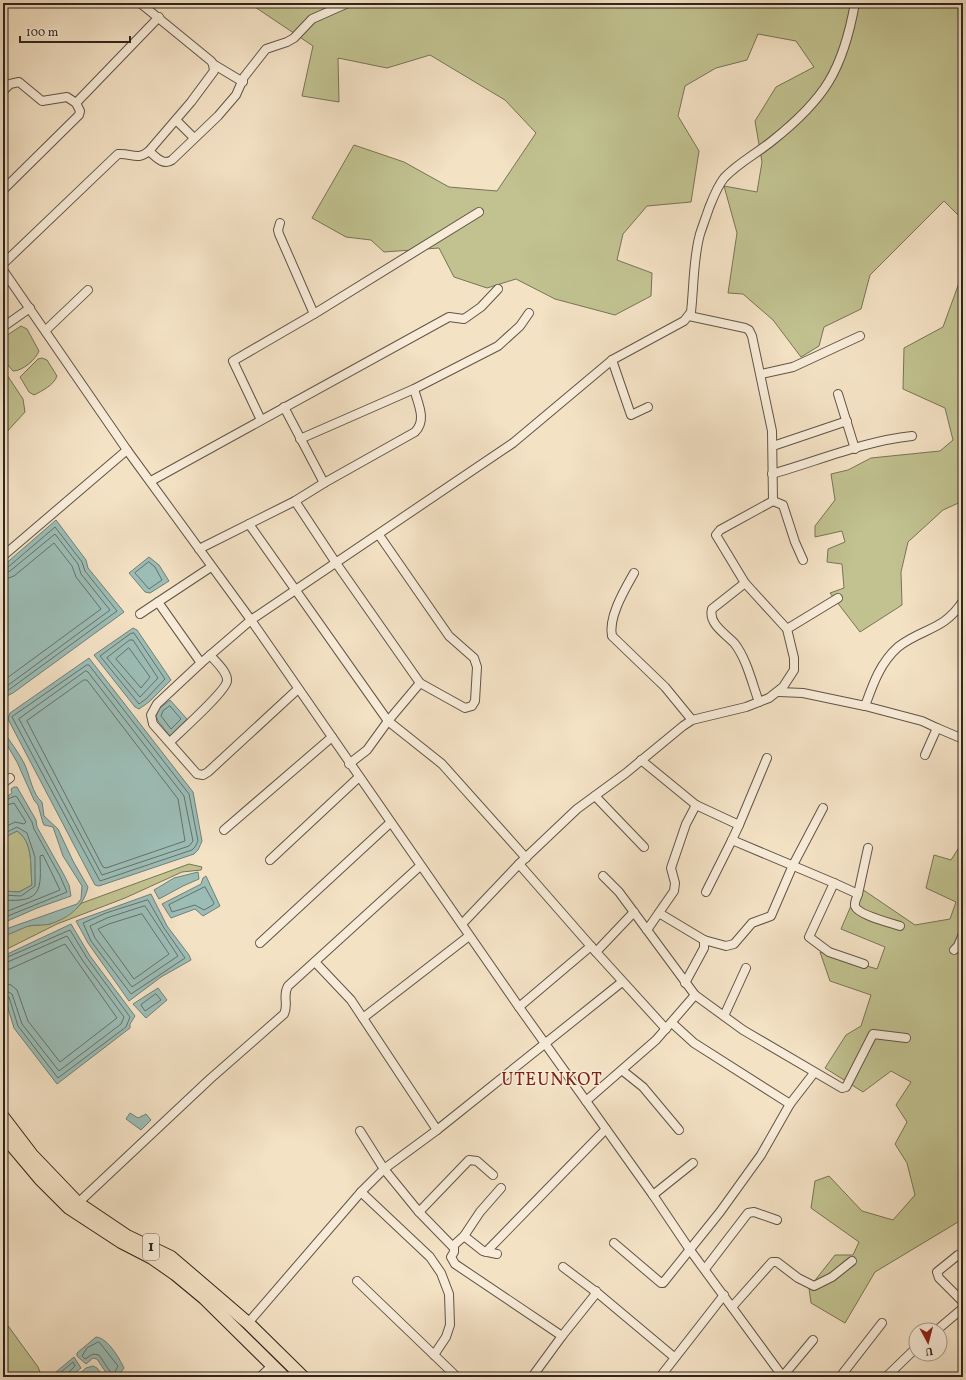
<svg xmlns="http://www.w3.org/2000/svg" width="966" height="1380" viewBox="0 0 966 1380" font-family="Vollkorn,serif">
<rect width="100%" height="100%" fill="#f4e2c5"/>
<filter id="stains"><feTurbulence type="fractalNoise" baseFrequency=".005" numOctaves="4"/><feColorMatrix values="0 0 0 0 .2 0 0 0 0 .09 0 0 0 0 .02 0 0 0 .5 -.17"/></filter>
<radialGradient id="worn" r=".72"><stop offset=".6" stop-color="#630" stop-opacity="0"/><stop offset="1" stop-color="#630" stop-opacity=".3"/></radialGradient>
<g fill="#c1c290" stroke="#787456">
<path d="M249,3H963V220L944,201L870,275L861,309L824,327L819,346L801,357L773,320L743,294L728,293L737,233L724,186L757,192L762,162L755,121L776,87L814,67L796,41L758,34L747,60L716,68L685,86L678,116L699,151L691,202L647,206L623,234L617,260L652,273L651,296L615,315L555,299L516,279L487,288L454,277L439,248L384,252L371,240L346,237L312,218L354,145L404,162L449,187L497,191L536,133L505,100L430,55L387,68L338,58L339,102L302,96L313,46Z"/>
<path d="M963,272V501L943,510L908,542L901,572L902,605L860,632L830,593L844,588L842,564L827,562L828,549L845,542L842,531L815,537V526L835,500L831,474L848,470L871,458L940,451L953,440L945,408L903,389L904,348L943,327Z"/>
<path d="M21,326L27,329L39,351C36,359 23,371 13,371L3,359V338Z"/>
<path d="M42,358L47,360L57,376C54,385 42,391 34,395L29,392L20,377L38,359Z"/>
<path d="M3,369L23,399L25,412L3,436Z"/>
<path d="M17,831C34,842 30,867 32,885L19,892L3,891V838Z"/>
<path d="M963,841V1219L875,1272L845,1323L811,1303L809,1288L835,1255H853L859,1242L811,1208L815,1181L829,1176L862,1211L893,1220L915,1195L907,1163L895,1144L907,1122L896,1105L911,1082L891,1071L863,1092L825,1068L846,1035L861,1026L871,995L830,981L820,952L877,969L885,947L841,929L859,887L915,925L950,919L956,902L926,888L934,855L951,860Z"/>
<path d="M189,864L202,867L201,870L182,872L125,898L57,924L3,951V936L27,926L50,924L63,918L82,903Z"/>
<path d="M3,1319L38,1367L42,1377H3Z"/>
</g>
<g fill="#9cbdb6" stroke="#708079">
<path d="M56,520L86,560L88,568L124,612L13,693L3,698V566Z"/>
<path d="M149,557L159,565L169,581L150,593L145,592L129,573Z"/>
<path d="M133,628L137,630L171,680L149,702L139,709L135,707L94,655Z"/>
<path d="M89,658L193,792L202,841L198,850L194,854L99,886L95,885L8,719L10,713Z"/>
<path d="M170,700L187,719L170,736L158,721L156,716L159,709Z"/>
<path d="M3,731C10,741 18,752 24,763C30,775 32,794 42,802L44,816L58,829L73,861L88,887C84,906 69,918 50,924C43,926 33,924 26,927C18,930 11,934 3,936V930L77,904L81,899L82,886L63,856L53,827L44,825L43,823L38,805L34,800L17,762L3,738Z"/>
<path d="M14,787H17L36,820L37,827L64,875L69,885L71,896L37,908L3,923V891L19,892L32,885C30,868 34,842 17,831L3,838V799L12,793L11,789Z"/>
<path d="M198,872L199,879L183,886L159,899L154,890L174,878Z"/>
<path d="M206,876L220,906L203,916L195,909L171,918L162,904L201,884L203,878Z"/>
<path d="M151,894L167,926L189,955L191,960L161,977L129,1001L88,943L76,921Z"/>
<path d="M71,924L90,956L135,1016L130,1024V1028L57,1084L14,1028L3,992V956Z"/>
<path d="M158,988L167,1000L146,1018L133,1004Z"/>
<path d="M130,1113L138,1118L146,1114L151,1120L141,1130L126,1119Z"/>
<path d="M96,1337C108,1338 119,1358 124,1368L117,1377H109L97,1359L93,1358L86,1364L77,1356V1353Z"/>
<path d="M74,1357L81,1368L70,1377H50Z"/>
<path d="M93,1366L97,1368L104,1377H76L86,1368Z"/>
</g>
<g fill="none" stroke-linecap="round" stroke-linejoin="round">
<g stroke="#66716a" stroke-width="1">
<path d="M149,562L155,567L162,580L149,589L135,573Z"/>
<path d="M3,569L7,568L55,527L82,562L85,571L117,611L3,694"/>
<path d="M3,574L10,571L55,534L78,564L81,574L110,610L3,689"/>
<path d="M3,580L14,576L54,543L72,566L76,577L101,609L3,681"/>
<path d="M134,633L165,679L146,699L139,704L100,656L130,634Z"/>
<path d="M130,640H133L158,678L140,697L107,658Z"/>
<path d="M129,648L150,677L141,688L116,659Z"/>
<path d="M87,665H89L189,794L198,841L195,847L192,850L100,881L12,717Z"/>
<path d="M86,671L88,672L184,796L193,841L189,846L102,875L19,719Z"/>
<path d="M84,680H87L178,799L185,841L106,868L103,867L27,721Z"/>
<path d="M170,706L181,719L171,729L161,716L163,711Z"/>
<path d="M3,801L15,796L17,797L32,822L34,829L60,876L67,892L3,918"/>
<path d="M3,806L14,803L26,822L24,824L15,822L3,828"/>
<path d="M3,834L17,827L27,833L35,857V886L21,896L3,895"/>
<path d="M205,887L214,903L213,905L204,910L195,905L172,912L169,905Z"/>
<path d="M3,900C43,903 41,889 40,856L43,855L60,890L3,913"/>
<path d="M148,900L164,928L185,958L131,994L91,941L83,923L106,913Z"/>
<path d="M145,906L178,956L132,987L95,938L90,926L107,918Z"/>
<path d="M142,914L169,954L134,979L98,929L109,924Z"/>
<path d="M3,959L70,930L87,958L130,1017L126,1027L58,1078L18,1026L9,997L3,995"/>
<path d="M3,964L67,936L83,961L124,1017L121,1024L59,1071L22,1024L12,994L3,989"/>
<path d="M3,970L10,969L65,944L117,1018L60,1062L28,1021L17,990L11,985L3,983"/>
<path d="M156,994L161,1000L145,1011L141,1005Z"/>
<path d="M99,1342L118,1366L114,1374L111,1373L99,1355L93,1354L85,1359L82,1356L87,1348Z"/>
<path d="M55,1377L73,1362L75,1366L68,1373L67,1377"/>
</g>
<defs>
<g id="minor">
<path d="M83,3H87"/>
<path d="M213,64L243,82"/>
<path d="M3,91L10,84L19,82L42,101L67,97L76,103L80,111L79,115L3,190"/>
<path d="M76,103L159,17"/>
<path d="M176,120L194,138"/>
<path d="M149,151C156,157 163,166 172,160L218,116L236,95L244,77L266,49L287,42L294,38L312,19L348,3"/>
<path d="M280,223L278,230L279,234L314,314"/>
<path d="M3,264L118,154C132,153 137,161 149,151L191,102L214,71L213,64L211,61L140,3"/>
<path d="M3,270L127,450L251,620L519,1007L653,1195L690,1250L783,1377"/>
<path d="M3,327L30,308"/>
<path d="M46,330L88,290"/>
<path d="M612,360L631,415L648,407"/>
<path d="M761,374L793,367L860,336"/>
<path d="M838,394L855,449"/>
<path d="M261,420L233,361L314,314L479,212"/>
<path d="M300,439L414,389L498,346L520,326L529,313"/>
<path d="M773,446L847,421"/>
<path d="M772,474C818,461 864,441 912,436"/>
<path d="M151,481L449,317L464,319L481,307L498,289"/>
<path d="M324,483L415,432C427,420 418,404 414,389"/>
<path d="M295,501L336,563L420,683L465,708L472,706L475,701L477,667L474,658L449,636L379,535"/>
<path d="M773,501L783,505L795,542L803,560"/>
<path d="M249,524L388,721L367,750L349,764"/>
<path d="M199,549L295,501L324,483L284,407"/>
<path d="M3,556L127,450"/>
<path d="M211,567L158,602L201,663L251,620L513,443L612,360L684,321L691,312C694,286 693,259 700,234C703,225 706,217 709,208C713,198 717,187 724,178C738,163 756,154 772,141C825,99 843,70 855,3"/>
<path d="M634,573C625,589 608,617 612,636L665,687L692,720"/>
<path d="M745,583L712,609C708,624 726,634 735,644C747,660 752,683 759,702"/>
<path d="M140,614L158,602"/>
<path d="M787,629L838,598"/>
<path d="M201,663L157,704L151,715L153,724L197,774L203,775L208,772L298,689"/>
<path d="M420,683L388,721L442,764L526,858"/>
<path d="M779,692L803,693L865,706C873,684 880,663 898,647C922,628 944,631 963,601"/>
<path d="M865,706L922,721L937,728L925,755"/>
<path d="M937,728L963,739"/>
<path d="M170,742C179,733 226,691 227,681C228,672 215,661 210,655"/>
<path d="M641,760L696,805L739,825L732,840L834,883L809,937L829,952L864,964"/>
<path d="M3,783L10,778"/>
<path d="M595,796L644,847"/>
<path d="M739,825L767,758"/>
<path d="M224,830L332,737"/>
<path d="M270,860L359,777"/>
<path d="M519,864L596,952L666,1029"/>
<path d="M834,883L858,894C857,897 854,903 855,906C858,915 891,923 900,926"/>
<path d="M706,892L732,840"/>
<path d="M858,894L868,848"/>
<path d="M659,913L704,940V948L685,983"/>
<path d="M462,924L519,864L577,809L626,773L683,726L692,720L746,707L769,698L783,687L794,670V658L787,629L745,583L716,535L720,530L773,501L772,431L752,336L749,330L745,328L689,316"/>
<path d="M647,930L674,891L675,883L671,868L686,824L696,805"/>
<path d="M704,940L726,946L734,944L752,923L771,916L793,865L823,808"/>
<path d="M260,943L390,823"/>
<path d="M954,950L958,946L963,934"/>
<path d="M596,952L634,912"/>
<path d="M315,962L351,1000L437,1130"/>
<path d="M695,995L743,1030L842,1088L846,1087L873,1034L906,1038"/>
<path d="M519,1007L591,946"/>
<path d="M724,1016L746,968"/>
<path d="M363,1018L469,936"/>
<path d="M672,1023L694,1043L790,1104"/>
<path d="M623,1071L643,1087L679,1130"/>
<path d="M586,1101L656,1040L695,995L619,892L603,876"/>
<path d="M360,1131L384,1169L419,1212L454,1248V1252L451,1257L455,1264L562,1336L594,1296L596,1291"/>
<path d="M361,1192L430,1257L441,1273L449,1294L450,1325L446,1337L434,1355"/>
<path d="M653,1195L693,1163"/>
<path d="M78,1203L210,1079L284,1014C289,1004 282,996 288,986L420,866"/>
<path d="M419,1212L469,1160L477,1161L493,1175"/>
<path d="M464,1236L483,1251L497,1254"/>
<path d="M614,1243L661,1283H663L720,1212L761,1155L790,1104L814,1073"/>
<path d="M453,1246L464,1236L480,1212L501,1188"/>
<path d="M486,1252L606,1129"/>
<path d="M958,1255L937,1272L939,1278L963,1302"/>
<path d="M563,1267L600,1295L674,1357"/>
<path d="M705,1269L748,1213L754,1212L777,1220"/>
<path d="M357,1281L457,1377"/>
<path d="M732,1307L772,1262H777L798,1278L814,1286L832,1277L852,1261"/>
<path d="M248,1323L361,1192L384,1169L437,1130L622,982"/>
<path d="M937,1330L963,1308"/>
<path d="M783,1376L813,1340"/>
<path d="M260,1377L272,1366"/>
<path d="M532,1377L562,1336"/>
<path d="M660,1377L724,1295"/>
<path d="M840,1377L882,1323"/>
<path d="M886,1377L916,1348"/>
</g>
<g id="highway">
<path d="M3,1117L32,1155L78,1203L127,1236L171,1257L248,1323L303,1377"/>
<path d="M3,1135L40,1179L69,1208L121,1242L152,1258L175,1274L204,1298L284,1377"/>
</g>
</defs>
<use href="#minor" stroke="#605447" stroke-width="10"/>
<use href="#highway" stroke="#2f251d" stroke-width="14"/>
<use href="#minor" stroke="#f8ecd9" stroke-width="8"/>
<use href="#highway" stroke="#f4e2c5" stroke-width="12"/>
</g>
<g text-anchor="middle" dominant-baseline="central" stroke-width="3" stroke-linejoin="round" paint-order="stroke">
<rect fill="#f8ecd9" stroke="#6b6155" stroke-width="1" x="143" y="1234" width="16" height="26" rx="3"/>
<g font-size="15" font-weight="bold" fill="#2f251d">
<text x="151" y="1247">1</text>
</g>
<g font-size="18" letter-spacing="1" fill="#7a1f14" stroke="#f8ecd9">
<text x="552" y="1080">UTEUNKOT</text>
</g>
</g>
<rect width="966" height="1380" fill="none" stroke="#f4e2c5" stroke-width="16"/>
<rect x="4" y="4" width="958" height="1372" fill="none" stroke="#2f251d" stroke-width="2"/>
<rect x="8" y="8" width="950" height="1364" fill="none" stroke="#2f251d"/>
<g transform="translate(928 1342) rotate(173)"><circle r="19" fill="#f8ecd9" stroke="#a89c8e"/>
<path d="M0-3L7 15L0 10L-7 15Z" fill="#8f2418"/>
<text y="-6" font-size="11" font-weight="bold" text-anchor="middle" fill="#2f251d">U</text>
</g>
<path d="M20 36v6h110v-6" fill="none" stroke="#2f251d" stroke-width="2"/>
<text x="26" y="36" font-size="12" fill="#2f251d" stroke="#f8ecd9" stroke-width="3" paint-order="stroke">100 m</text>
<rect width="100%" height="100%" filter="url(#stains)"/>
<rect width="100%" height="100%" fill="url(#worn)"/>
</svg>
